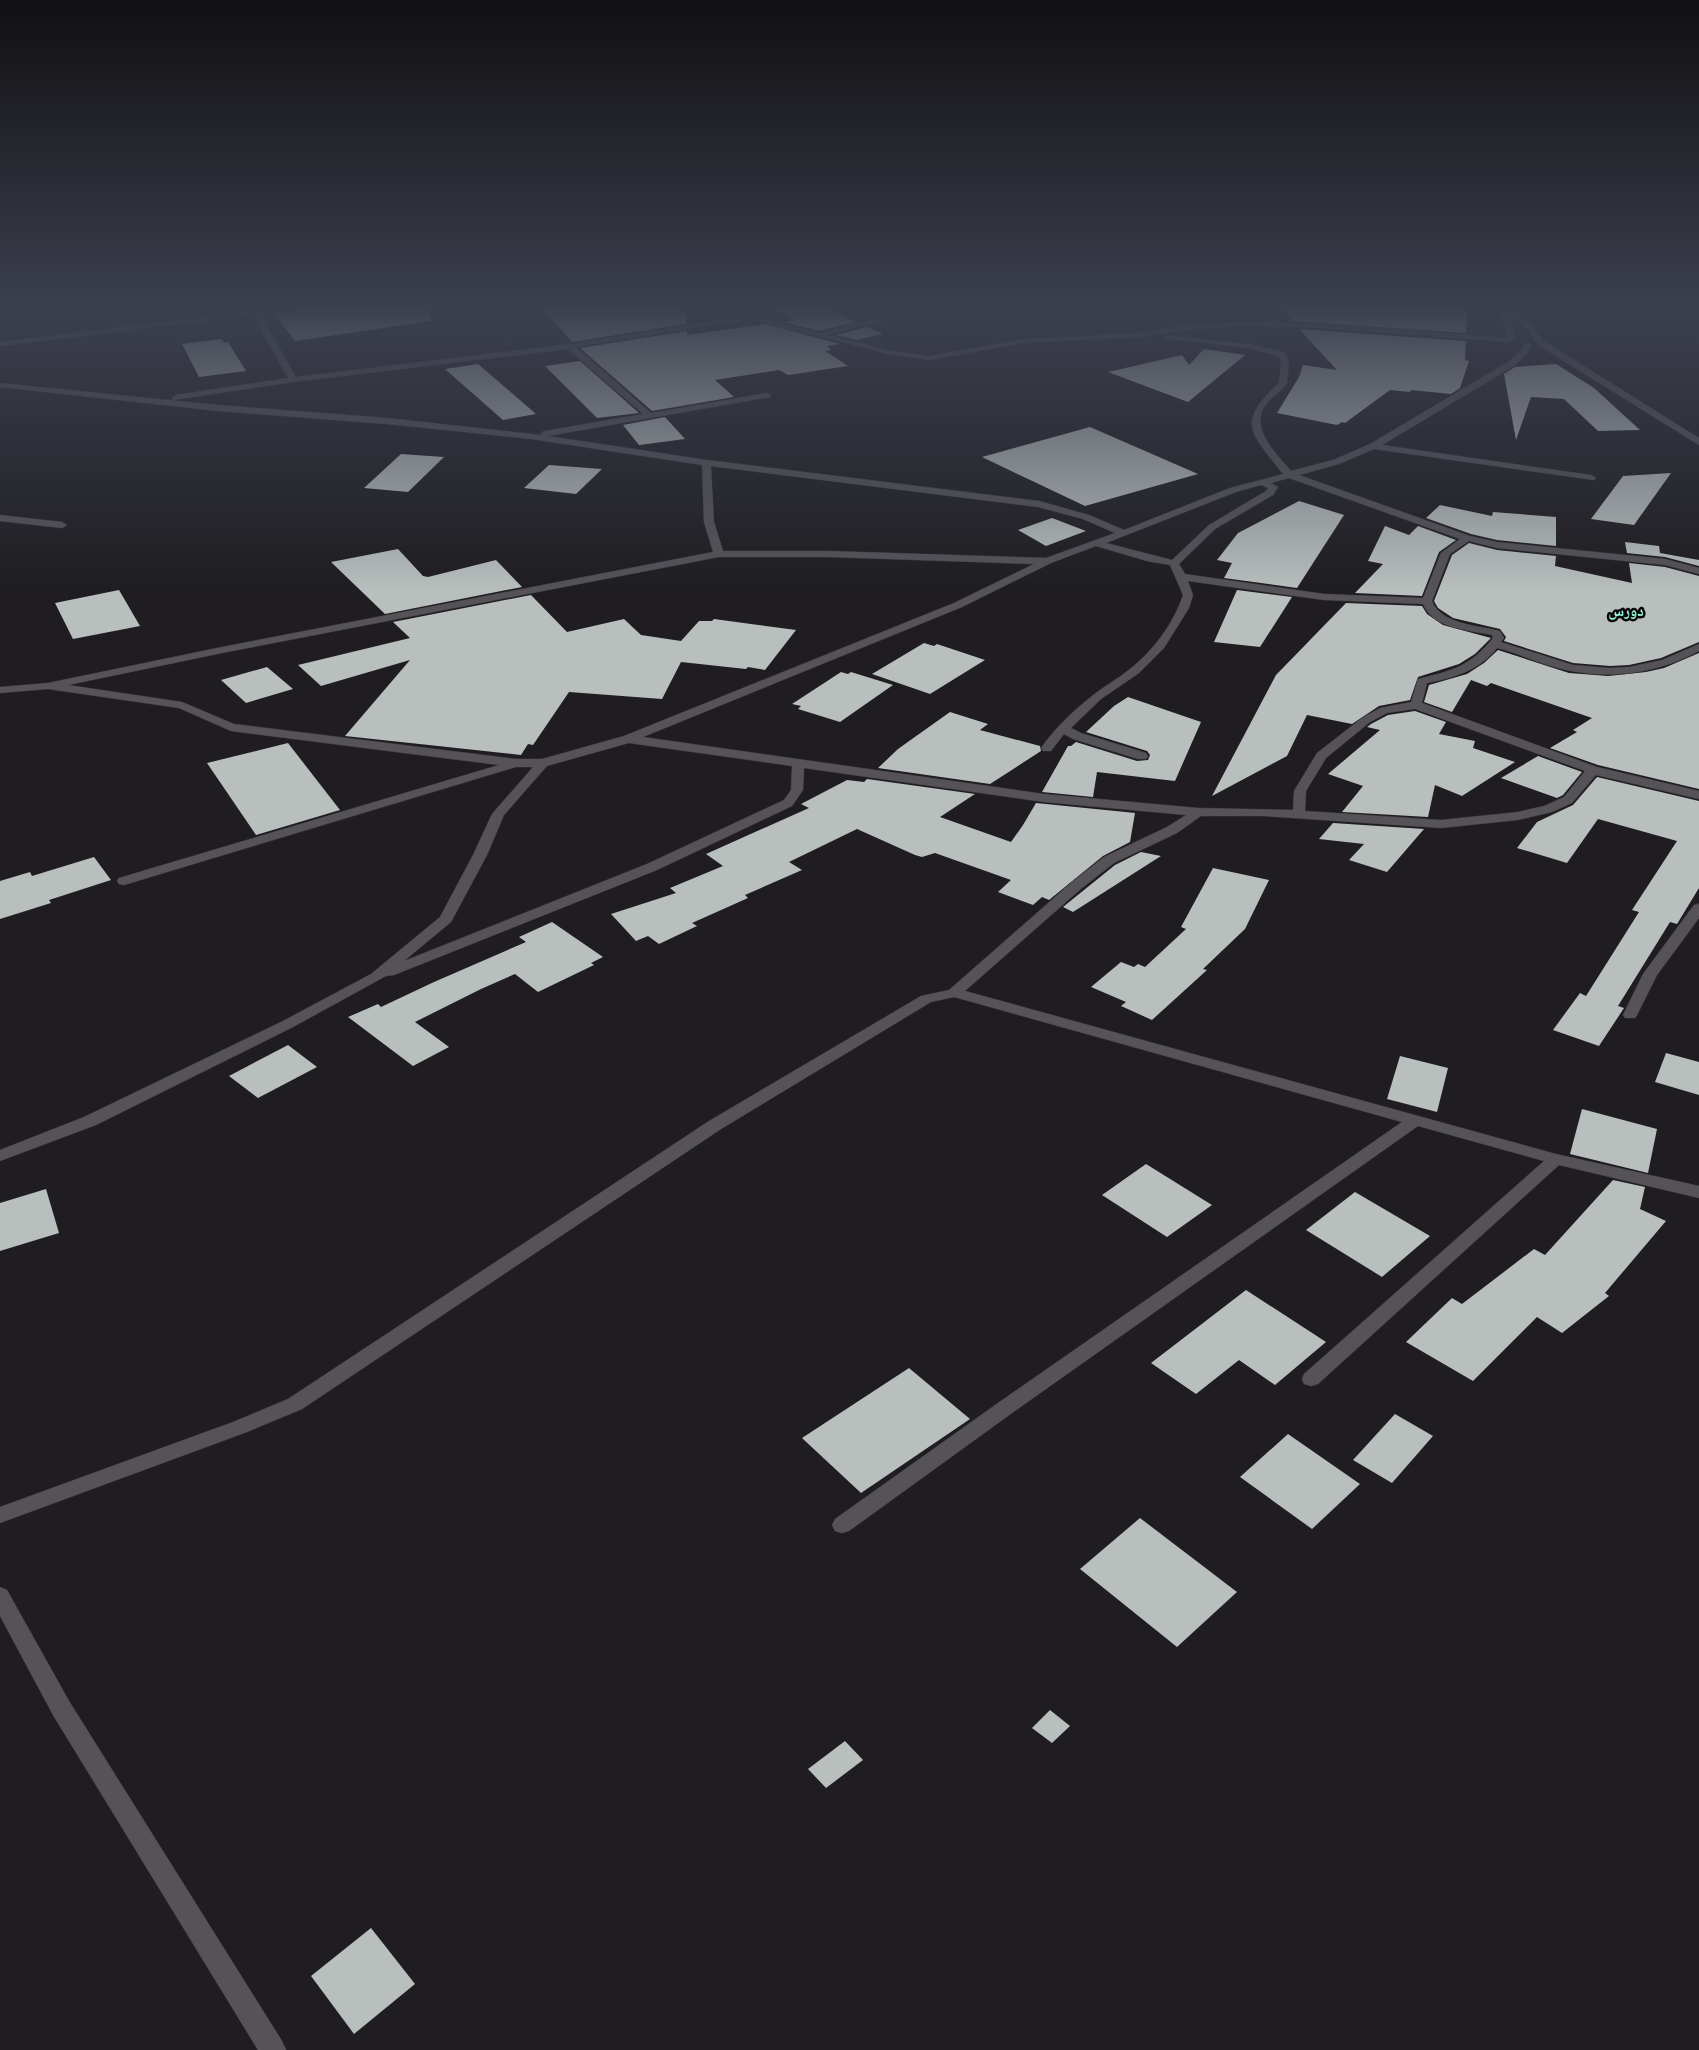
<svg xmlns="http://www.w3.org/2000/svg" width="1699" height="2050" viewBox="0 0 1699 2050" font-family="Merriweather,'Noto Naskh Arabic',serif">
<rect width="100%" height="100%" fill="#1f1d21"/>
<g fill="#b8bfbd">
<path d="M323,305H430L431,321L295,341L274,314Z"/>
<path d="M540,305H685L686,324L572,342Z"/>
<path d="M764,305H822L856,322L819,331L783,322L795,320Z"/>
<path d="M1278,305H1468L1466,333L1292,321Z"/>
<path d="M765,324L840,344L827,346L831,350L825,351L848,366L788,375L779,370L715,380L734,397L652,411L580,348L687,331V335Z"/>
<path d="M867,327L883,334L856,340L836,335Z"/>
<path d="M1299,329L1466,341L1465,360L1469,361L1460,388L1451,394L1411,390L1410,392L1390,390L1345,423L1342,422L1337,425L1277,413L1299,377L1303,365L1337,370Z"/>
<path d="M221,339L224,343L228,342L246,371L199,377L182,344Z"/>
<path d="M1204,349L1245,355L1188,402L1108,372L1182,355L1189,365Z"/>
<path d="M580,361L639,413L597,418L545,366Z"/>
<path d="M478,364L536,414L503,420L445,369Z"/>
<path d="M1556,364L1594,388L1640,430L1598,431L1564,399L1531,397L1516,440L1504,374L1515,367Z"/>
<path d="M665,417L685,439L639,445L623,425Z"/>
<path d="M1090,427L1198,474L1085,506L982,457Z"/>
<path d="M401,454L444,457L408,492L364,488Z"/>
<path d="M549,465L602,469L576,494L524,488Z"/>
<path d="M1671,473L1634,525L1591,519L1623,476Z"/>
<path d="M1299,501L1344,515L1297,588L1224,578L1232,563L1217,560L1238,533Z"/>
<path d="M1440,505L1492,516L1493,512L1556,517V546L1497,540L1471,534L1426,518Z"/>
<path d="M1052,518L1086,531L1046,546L1018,530Z"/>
<path d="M1385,526L1409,535L1418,526L1456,540L1439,552L1422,596L1355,593L1383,564L1368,561Z"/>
<path d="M1625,542L1659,546L1660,553L1699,560V566L1665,557L1627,553Z"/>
<path d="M1469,543L1497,550L1556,556L1555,566L1632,583L1629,563L1665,567L1699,576V642L1661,658L1629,665L1610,666L1573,663L1504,641L1506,637L1500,629L1453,618L1438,608L1434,601L1452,555Z"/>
<path d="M398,549L423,576L428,577L496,560L522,587L385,614L331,562Z"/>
<path d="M119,590L140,626L73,639L55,603Z"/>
<path d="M1237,590L1292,597L1260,647L1214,642Z"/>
<path d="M531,595L567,632L624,619L641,635L681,641L699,621H712L714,619L796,630L765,670L748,667L746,669L681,662L662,699L569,692L533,745L528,744L521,755L345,736L410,660L321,686L298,665L410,638L393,622Z"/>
<path d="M1346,603L1422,606L1427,614L1443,625L1491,638L1475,654L1459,664L1418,677L1410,700L1379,706L1352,724L1307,715L1287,756L1212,796L1276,675Z"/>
<path d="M924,643L934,646L937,644L985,660L930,694L872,674Z"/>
<path d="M1498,650L1569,673L1608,676L1646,672L1664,668L1699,653V789L1598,765L1550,748L1577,732L1573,730L1592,718L1491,683L1487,686L1471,680L1452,712L1424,702L1429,685L1467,674L1484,663Z"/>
<path d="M267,667L293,689L246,703L221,680Z"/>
<path d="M841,672L848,674L851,672L893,685L840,722L798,709L801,706L792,704Z"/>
<path d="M1128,697L1201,722L1175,781L1097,772L1093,797L1042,792L1068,746H1071L1076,742L1137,761L1148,760L1150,755L1147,751L1086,732L1114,706Z"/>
<path d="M1415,711L1446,722L1439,734L1475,741L1473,748L1515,762L1462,796L1435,785L1428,817L1342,812L1363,786L1328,774L1380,730L1367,727L1371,724L1388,715Z"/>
<path d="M950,712L988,724L980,730L1040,746L1041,751L990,784L878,768L898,749Z"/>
<path d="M288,743L340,810L256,835L207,763Z"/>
<path d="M1538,756L1582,772L1563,795L1557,798L1501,778Z"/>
<path d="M1597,777L1699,801V888L1677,924L1670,922L1618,1006L1624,1008L1599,1046L1553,1030L1580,993L1586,996L1639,912L1632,910L1677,841L1598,819L1567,863L1517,848L1537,822L1573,805Z"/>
<path d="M867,779L975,794L940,817L1011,842L1023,825L1036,803L1135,813L1130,842L1103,856L1049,900L1042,897L1033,905L998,892L1011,880L935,853L922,857L915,855L857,829L789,862L802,870L745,895L748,898L692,923L697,926L659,944L648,936L636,941L611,914L676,893L670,888L723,866L706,854L809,808L801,804L847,780L864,782Z"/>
<path d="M1333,823L1424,829L1387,872L1349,860L1364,844L1319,839Z"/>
<path d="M1141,852L1161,856L1073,912L1063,907L1115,865Z"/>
<path d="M94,857L111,880L49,900L51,903L0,919V881L30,872L32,876Z"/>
<path d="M1213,868L1269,880L1245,929L1203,969L1207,970L1152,1020L1121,1006L1126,1002L1091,987L1121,962L1134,967L1138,964L1145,967L1186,929L1181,927Z"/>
<path d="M552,922L603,957L591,963L594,965L538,992L515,974L481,989L415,1022L449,1047L413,1066L348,1017L378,1004L381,1007L434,982L526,942L519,937Z"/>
<path d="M288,1045L317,1067L258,1098L229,1076Z"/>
<path d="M1666,1053L1699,1062V1095L1655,1082Z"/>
<path d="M1400,1056L1448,1068L1437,1112L1387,1099Z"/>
<path d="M1582,1109L1657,1129L1648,1173L1570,1154Z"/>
<path d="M1146,1164L1212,1205L1167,1237L1102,1195Z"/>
<path d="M1613,1180L1645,1187L1640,1209L1666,1221L1605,1293L1609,1296L1562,1333L1537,1317L1473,1381L1406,1342L1452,1298L1462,1304L1534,1249L1545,1255Z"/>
<path d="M46,1189L59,1233L0,1251V1203Z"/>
<path d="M1355,1192L1430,1236L1382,1277L1306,1230Z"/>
<path d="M1246,1290L1326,1342L1275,1385L1239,1360L1196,1394L1151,1363Z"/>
<path d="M909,1368L970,1419L861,1493L802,1438Z"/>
<path d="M1395,1414L1433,1436L1392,1483L1353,1460Z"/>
<path d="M1288,1434L1360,1484L1312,1529L1240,1477Z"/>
<path d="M1140,1518L1237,1592L1177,1647L1080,1569Z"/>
<path d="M1050,1710L1070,1726L1052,1743L1032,1728Z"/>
<path d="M845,1741L863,1760L826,1788L808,1769Z"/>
<path d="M371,1928L415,1984L354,2034L311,1976Z"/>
</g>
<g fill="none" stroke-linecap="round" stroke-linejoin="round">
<defs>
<g id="minor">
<path d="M248,305H255L258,310L296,305H321L260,314L296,377L570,344L740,317V321H737L576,347L651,413L767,393L771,395L770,397L548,436L707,460L1039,501L1089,515L1124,530L1230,488L1283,474C1251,433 1235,423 1279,383L1281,363L1279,356L1248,348L1169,339H1166V335L1248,344L1285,352L1289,363L1287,384C1281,391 1273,396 1267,403C1247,427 1277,454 1291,471L1333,460L1370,444L1508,362L1521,351L1524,343H1530L1531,345L1527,354L1514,366L1382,445L1591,475L1596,478L1594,480L1374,449L1339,464L1299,475L1470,536L1497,542L1665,559L1699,568V574L1665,565L1497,548L1469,541L1450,554L1432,601C1442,625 1478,625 1500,631L1504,638L1501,642L1573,665L1610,668L1629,667L1662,660L1699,644V651C1653,676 1601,681 1551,666C1533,661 1515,652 1497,648C1480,670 1454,678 1427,683L1422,703L1597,767L1699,791V799L1596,775L1572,803L1552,812L1518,820L1441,828L1263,816H1201L1177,833L1114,863L1082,888L965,991L1556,1154L1699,1186V1198L1559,1165L1318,1384L1311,1386L1304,1384L1302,1379L1304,1374L1544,1161L1418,1126L1012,1413L849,1531L842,1533L835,1531L832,1525L835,1519L998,1403L1402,1122L954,997L931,1002L721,1129L302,1409L247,1432L0,1523V1507L233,1422L288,1399L709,1121L921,996L949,990L1072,882L1104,857L1167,827L1186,815L1044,802L804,768L803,790L792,806L657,870L394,975L386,976L293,1027L96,1125L0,1161V1150L84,1117L283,1021L371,974L440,917L473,855L492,814L533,767H516L124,885L119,884L117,881L119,878L499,765L231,731L179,708L48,689L0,693V687L48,683L222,647L713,552L704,522L702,465L531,439L387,424L218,411L0,387V383L218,405L387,418L541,435L542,432L545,431L643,414L568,349L293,382L173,400L172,398L176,395L288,378L253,315L0,346V342L251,311ZM711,466L1038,507L1083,519L1115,533L1046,558L829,551H723L714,522ZM1289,478L1460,539L1441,553L1423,598L1324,594L1185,574L1179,564L1215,529L1273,495L1278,487L1271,483ZM1261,485L1268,488L1266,491L1209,525L1172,560L1106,543L1236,492ZM1096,546L1147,561L1170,565L1183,595C1174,623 1153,651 1130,669C1118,679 1104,686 1092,696C1073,711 1055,728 1041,748L1043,751H1051L1064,734L1073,739L1138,759H1146L1148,756L1146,753L1081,733L1071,728L1101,699L1139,673L1164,648L1189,608L1193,595L1188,581L1324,600L1423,604C1433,629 1469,630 1492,635L1493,638C1469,667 1454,670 1418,679L1411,702L1380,708L1362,718L1317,753L1294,791L1293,810L1198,808L1044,794L643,737L962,607L1051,563ZM719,557H829L1034,564L954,603L624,736L542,759H516L234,724L182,702L68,685L222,653ZM1415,709L1585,771L1564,797L1544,806L1518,812L1441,820L1305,811L1306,791L1326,758L1370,722L1387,713ZM629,743L792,766L791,790L784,800L647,864L404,961L451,922L487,855L504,815L547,766Z"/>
<path d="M696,305H710L819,333L929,305H943L828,335L892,351L930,356L1023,339L1139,333L1185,326L1242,322H1270L1240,305H1249L1281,323L1323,324L1509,338L1500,317L1502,310L1497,305C1515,305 1532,325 1542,339L1535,341L1527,329L1508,314L1516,337L1509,342L1323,328L1242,326L1185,330L1139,337L1023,343L930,360L892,355Z"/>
<path d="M1665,305L1699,307V311L1668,307Z"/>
<path d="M1538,341H1544L1699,438V445L1538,345Z"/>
<path d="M0,515L62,522L67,525L62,528L0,521Z"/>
<path d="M1699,904V918L1657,975L1637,1015L1635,1018H1625L1623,1015L1643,974L1694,905Z"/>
<path d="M0,1587L7,1590L69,1701L282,2041L286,2050H258L53,1715L0,1616Z"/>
</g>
</defs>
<use href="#minor" stroke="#3a383c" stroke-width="1"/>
<use href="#minor" fill="#555358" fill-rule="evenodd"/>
</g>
<linearGradient id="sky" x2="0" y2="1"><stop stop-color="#111012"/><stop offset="0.52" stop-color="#3c404e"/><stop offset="1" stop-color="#3c404e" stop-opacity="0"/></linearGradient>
<rect width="1699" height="592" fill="url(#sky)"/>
<g text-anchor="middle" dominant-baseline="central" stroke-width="5" stroke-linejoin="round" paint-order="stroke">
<g font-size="15" font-weight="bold" fill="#97f8dd" stroke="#080809">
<text x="1626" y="610">دورس</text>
</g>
</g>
</svg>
